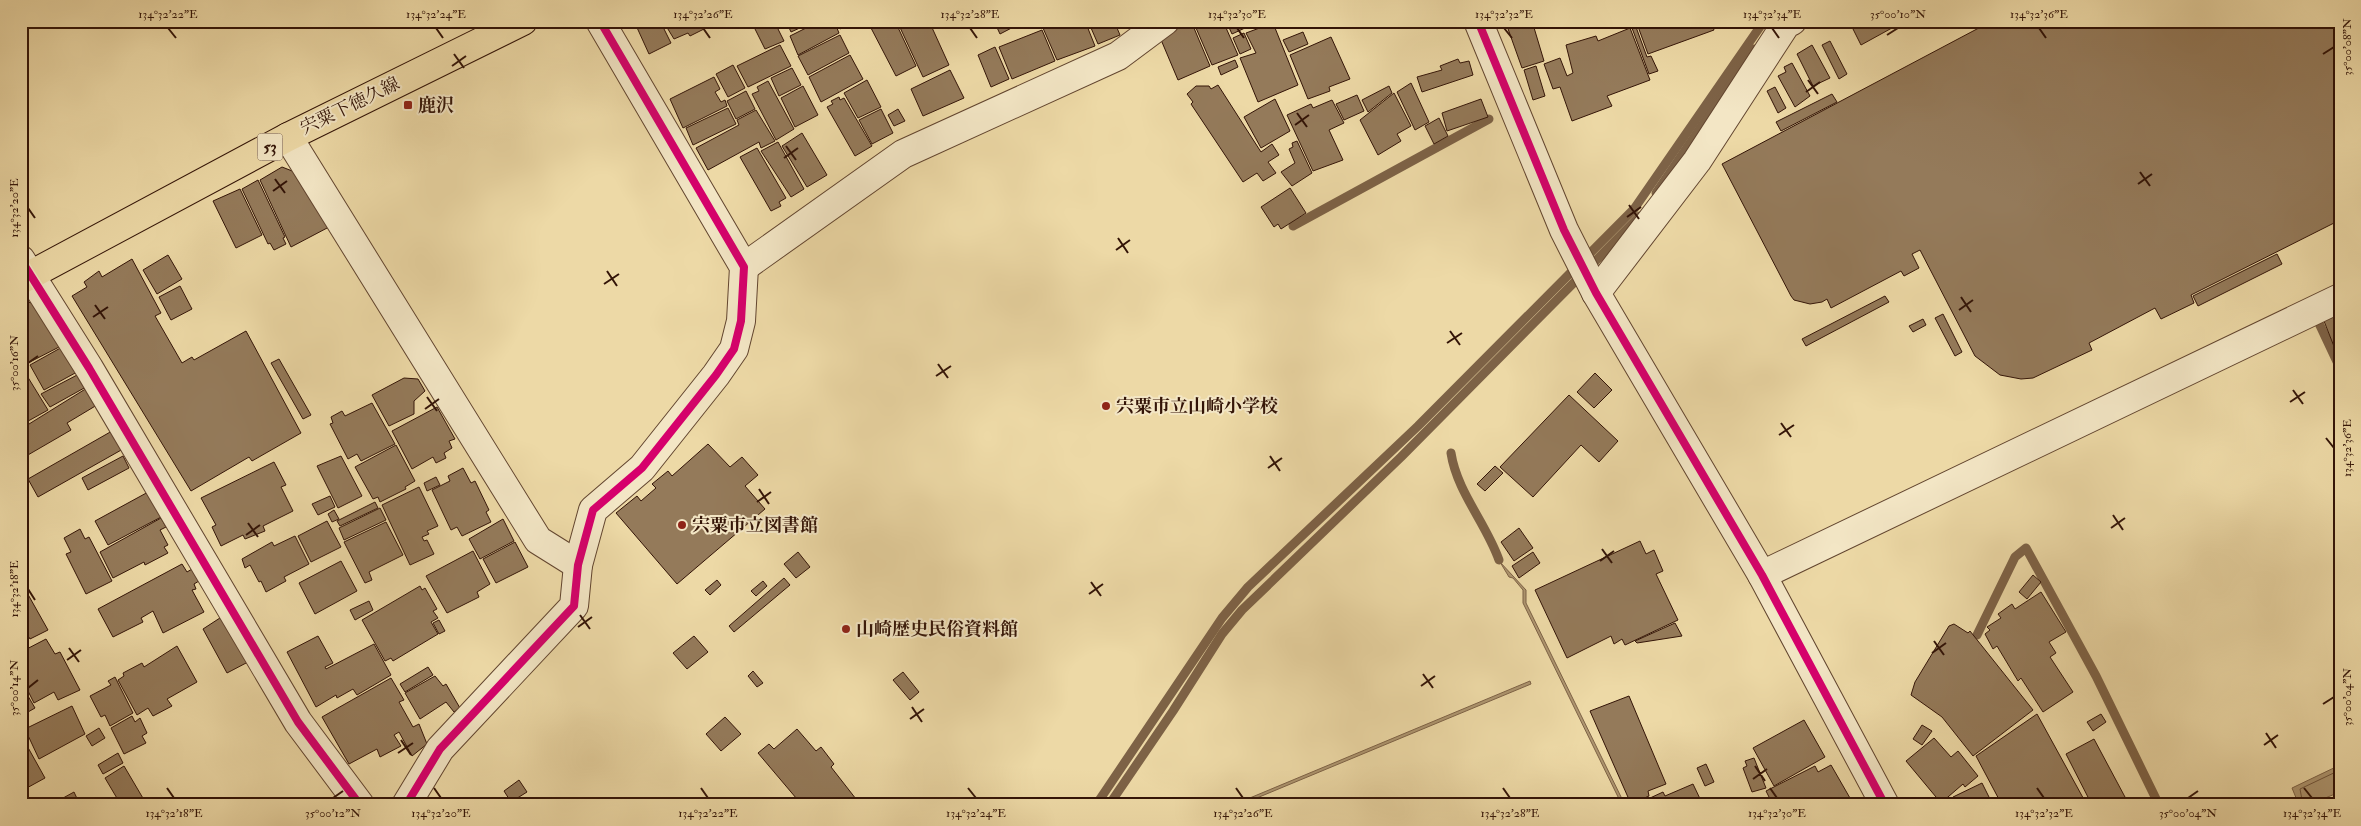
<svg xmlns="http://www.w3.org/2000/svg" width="2361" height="826" viewBox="0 0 2361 826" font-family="'IM FELL Double Pica','Noto Serif JP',serif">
<rect width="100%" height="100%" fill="#edd9a6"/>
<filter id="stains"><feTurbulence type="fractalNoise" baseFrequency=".004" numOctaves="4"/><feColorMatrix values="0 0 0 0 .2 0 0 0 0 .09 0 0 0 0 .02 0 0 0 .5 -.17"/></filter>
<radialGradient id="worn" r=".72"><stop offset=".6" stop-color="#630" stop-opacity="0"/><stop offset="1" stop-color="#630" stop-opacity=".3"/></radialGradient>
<g fill="#ae9670" stroke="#7d6246">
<path d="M1498,550L1500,562L1526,590V603L1625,805H1622L1523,603V590L1513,578L1509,577L1494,552Z"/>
<path d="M1530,681L1531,684L1240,805H1233Z"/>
<path d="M2340,765V792L2308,805H2299L2292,788Z"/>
</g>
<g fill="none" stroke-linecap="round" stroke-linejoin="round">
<path stroke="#70553c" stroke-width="1" d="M2303,805L2300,789L2340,770"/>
<g stroke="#7d6246" stroke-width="9">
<path d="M1656,193L1754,49"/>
<path d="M1293,226L1489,119"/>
<path d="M2317,319L2340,368"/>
<path d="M1451,453C1457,492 1486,523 1499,560"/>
<path d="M1977,635L2015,557L2026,548L2096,676L2159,805"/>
<path d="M1096,805L1222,618L1248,587L1418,426L1634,209L1764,21"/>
<path d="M1109,805L1173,711L1222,634L1242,610L1401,457L1640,216"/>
</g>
</g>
<g fill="#947a5a" stroke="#331407">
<path d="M634,21H660L671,43L649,54Z"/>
<path d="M663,21H701L704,29L690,36L688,33L674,39Z"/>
<path d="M751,21H774L784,41L765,49Z"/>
<path d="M786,21H815L791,32Z"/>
<path d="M820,21H834L839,33L798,55L790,36Z"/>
<path d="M836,21H855L840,29Z"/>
<path d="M883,21H895L916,66L896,76L871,28Z"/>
<path d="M897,21H929L949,65L923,77Z"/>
<path d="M994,21H1025L1000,34Z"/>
<path d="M1061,21H1085L1095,46L1057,60L1043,28Z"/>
<path d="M1088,21H1114L1120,35L1098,44Z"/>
<path d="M1191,21L1210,66L1178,80L1159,35Z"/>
<path d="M1193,21H1223L1238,55L1212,65Z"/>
<path d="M1226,21H1260L1232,34Z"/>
<path d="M1523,21H1532L1544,61L1522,68L1507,26Z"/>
<path d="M1636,21H1711L1714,30L1648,54Z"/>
<path d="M1869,21H1900L1901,23L1861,45L1853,29Z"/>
<path d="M1992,21H2340V220L2191,295L2194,303L2161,319L2155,308L2089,343L2092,350L2033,378L2021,379L2000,375L1975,356L1920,250L1912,254L1919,268L1904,276L1901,271L1831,308L1827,299L1822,302L1810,304L1794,300L1791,296L1722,164Z"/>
<path d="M1273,23L1298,85L1258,102L1240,58L1256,53L1246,33Z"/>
<path d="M1636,27L1647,57L1651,56L1658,71L1649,74L1632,28Z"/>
<path d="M1630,28L1650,80L1607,96L1612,106L1572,121L1560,87L1553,89L1544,64L1560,58L1567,76L1573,73L1566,45L1596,36L1598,41Z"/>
<path d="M1042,30L1055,61L1012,79L999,47Z"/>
<path d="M1303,32L1308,44L1289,52L1283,40Z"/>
<path d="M1244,33L1251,49L1240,54L1233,38Z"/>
<path d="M840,35L849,53L808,75L798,56Z"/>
<path d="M1331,37L1350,79L1329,87L1330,91L1308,99L1290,55Z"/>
<path d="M1830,41L1847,74L1839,79L1822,45Z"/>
<path d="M780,45L791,66L748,87L737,66Z"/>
<path d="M1812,45L1830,78L1813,86L1797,54Z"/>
<path d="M995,47L1009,79L991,87L978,55Z"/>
<path d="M850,55L863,79L821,102L809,77Z"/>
<path d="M1458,59L1460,63L1469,61L1473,75L1422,92L1417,77L1442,70L1440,66Z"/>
<path d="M1235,60L1238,67L1221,75L1218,67Z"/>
<path d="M1792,63L1810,96L1795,107L1778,76L1786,72L1784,67Z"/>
<path d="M733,65L745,88L728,97L716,74Z"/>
<path d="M1536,66L1545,96L1533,100L1524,70Z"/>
<path d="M792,68L801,85L779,96L771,78Z"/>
<path d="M950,70L964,98L923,116L911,89Z"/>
<path d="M714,77L720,89L715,92L721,102L725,100L727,106L683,128L670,99Z"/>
<path d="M867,80L881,107L858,118L844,93Z"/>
<path d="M768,81L794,129L776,140L752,94L759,91L757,87Z"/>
<path d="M1411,83L1429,122L1415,130L1397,92Z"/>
<path d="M1218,85L1261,152L1272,144L1279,155L1268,162L1276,173L1263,181L1257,173L1243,182L1191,104L1193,102L1187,94L1196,86H1209L1211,89Z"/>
<path d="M803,86L818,115L795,127L781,98Z"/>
<path d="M1389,86L1392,93L1368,112L1362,100Z"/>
<path d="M1775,87L1786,108L1778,113L1767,91Z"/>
<path d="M746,91L755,109L736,119L727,101Z"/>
<path d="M1394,93L1411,126L1397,134L1401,141L1378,155L1360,120Z"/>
<path d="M1832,94L1837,102L1781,131L1776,122Z"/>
<path d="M1357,95L1364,111L1344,120L1336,104Z"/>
<path d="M839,97L840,100L844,98L872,146L855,156L827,107L833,104L831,101Z"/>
<path d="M1275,99L1290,131L1261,148L1244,117Z"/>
<path d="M1481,99L1488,117L1447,131L1442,113Z"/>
<path d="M1332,100L1344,123L1329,130L1343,160L1313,171L1287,115L1311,104L1313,108Z"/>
<path d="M728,108L736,124L693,145L686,128Z"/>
<path d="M881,109L893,133L872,144L859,120Z"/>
<path d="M898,109L905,121L894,126L888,115Z"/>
<path d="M756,110L775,141L761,148L759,142L708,170L696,148L739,125L737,120Z"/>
<path d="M1439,118L1448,136L1434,144L1425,126Z"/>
<path d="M802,133L827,175L807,187L782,146Z"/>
<path d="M1297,141L1312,173L1292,186L1281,172L1295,163L1289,149L1293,147L1292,143Z"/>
<path d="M778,142L804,189L791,197L761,151Z"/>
<path d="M757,148L786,198L779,202L781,206L771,211L740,157Z"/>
<path d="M282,167L305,176L329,227L291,247L260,180Z"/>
<path d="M258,180L285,237L283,238L286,244L274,250L270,243L268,244L242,189Z"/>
<path d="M1290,188L1306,213L1281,229L1278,224L1274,227L1261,207Z"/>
<path d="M240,189L262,235L236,248L213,201Z"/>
<path d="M2277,254L2282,264L2198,306L2193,296Z"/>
<path d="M168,255L182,279L157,294L143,270Z"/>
<path d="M132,259L161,313L155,316L182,363L192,357L194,360L246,331L301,433L252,461L249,457L191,491L72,296L87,287L84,282L99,271L102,277Z"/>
<path d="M180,286L192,309L171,320L159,297Z"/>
<path d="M1885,296L1889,302L1806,346L1802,339Z"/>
<path d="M21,300L39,305L61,346L28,363L21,351Z"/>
<path d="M1943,314L1962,352L1955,356L1935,318Z"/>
<path d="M2340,314V353L2337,354L2324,321Z"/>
<path d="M1923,319L1926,325L1913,332L1909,326Z"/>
<path d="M64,346L77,372L44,390L30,365Z"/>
<path d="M279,359L311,415L303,419L271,363Z"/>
<path d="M21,366L48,410L21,425Z"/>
<path d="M1595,373L1612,390L1594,408L1577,392Z"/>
<path d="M79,374L86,387L50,407L41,394Z"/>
<path d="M404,378L418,379L425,391L414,401V414L389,426L372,395Z"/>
<path d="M87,388L97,405L67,423L71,430L21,459V429Z"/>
<path d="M1569,395L1618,441L1599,462L1581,445L1533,497L1500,467Z"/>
<path d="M372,403L395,444L361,461L357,454L348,459L330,424L333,423L331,417L342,411L345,416Z"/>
<path d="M437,407L455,439L449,441L452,448L444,453L446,458L436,463L433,457L412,469L392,431Z"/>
<path d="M112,431L123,449L38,497L28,479Z"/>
<path d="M708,444L730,467L742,457L758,475L745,486L765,509L677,584L616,513L637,496L641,501L656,488L652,484L668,471L672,476Z"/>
<path d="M396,445L415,481L405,487L406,489L380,502L378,497L373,499L355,467Z"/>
<path d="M123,456L129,468L88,490L82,478Z"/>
<path d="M341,456L362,496L338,508L317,466Z"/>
<path d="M274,462L286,485L281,487L293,511L263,526L265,531L245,539L243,535L221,546L212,527L216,525L201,498Z"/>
<path d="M1495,466L1503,473L1485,491L1477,484Z"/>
<path d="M463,468L471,483L475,481L489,510L486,512L491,522L462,536L457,527L451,530L432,490L450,481L448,476Z"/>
<path d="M436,477L440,485L427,491L424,483Z"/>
<path d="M419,487L438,526L427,531L429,534L422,537L424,541L427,540L434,554L410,565L382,505Z"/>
<path d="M150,491L163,516L108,545L95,521Z"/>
<path d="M330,496L335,507L318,515L312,504Z"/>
<path d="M375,502L378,508L340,526L337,521Z"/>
<path d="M380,508L386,520L344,540L339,528Z"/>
<path d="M334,510L339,519L332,522L328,514Z"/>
<path d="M161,518L166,527L160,530L168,545L164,547L168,553L145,565L144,562L113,578L100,552Z"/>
<path d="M503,519L514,541L480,559L469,539Z"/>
<path d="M327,521L341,547L311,562L298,536Z"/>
<path d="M386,522L403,555L369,572L372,580L365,583L344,542Z"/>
<path d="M1519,528L1533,548L1514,561L1501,542Z"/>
<path d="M80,529L85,539L89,537L112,581L86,594L66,554L71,552L64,538Z"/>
<path d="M295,536L309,564L284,577L286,581L266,592L261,581L259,582L250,565L245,568L242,559L272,542L274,546Z"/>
<path d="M1640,541L1646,554L1654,550L1663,571L1656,574L1678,620L1625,645L1622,639L1614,644L1611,636L1567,658L1535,590Z"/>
<path d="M515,542L528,567L496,583L483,559Z"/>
<path d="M473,551L490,584L477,592L479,597L447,613L426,576Z"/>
<path d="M798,552L810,567L796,578L784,564Z"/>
<path d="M1533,552L1540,563L1519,578L1512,566Z"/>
<path d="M341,561L357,591L315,614L299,583Z"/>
<path d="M182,564L187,572L192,569L199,581L194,584L196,589L192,590L204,612L163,633L153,611L141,618L143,622L113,637L98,609Z"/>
<path d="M2033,575L2041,582L2027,599L2019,592Z"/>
<path d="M784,578L790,585L734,632L729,626Z"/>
<path d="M717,580L721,585L710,595L705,590Z"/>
<path d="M763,581L767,586L756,596L751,591Z"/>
<path d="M21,582L48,630L30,639L21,624Z"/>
<path d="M420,586L422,590L425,588L437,609L433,611L438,618L431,622L438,634L393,661L391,658L385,661L362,620Z"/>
<path d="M2041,592L2066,632L2049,642L2056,653L2050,657L2073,692L2043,712L2021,678L2018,681L1997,646L1993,649L1985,634L1990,630L1987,627L2001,618L1998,614L2012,604L2015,609Z"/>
<path d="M369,601L373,610L355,620L350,610Z"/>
<path d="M223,616L248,662L227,673L203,629Z"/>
<path d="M439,620L445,631L439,634L433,623Z"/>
<path d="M1675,623L1682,636L1637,643L1635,641Z"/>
<path d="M1954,624L1968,633L1970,631L2033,710L1973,756L1942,717L1911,695L1915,682L1949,626Z"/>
<path d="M318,636L333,663L325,667L326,669L374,644L391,675L357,695L353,689L337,698L336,695L316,707L287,652Z"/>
<path d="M694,636L708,652L687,669L673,653Z"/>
<path d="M46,639L55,654L60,652L80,690L58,700L54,692L34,703L21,677V652Z"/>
<path d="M177,646L197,682L167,699L172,706L153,716L148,708L137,715L118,680L124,676L123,673L142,663L144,667Z"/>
<path d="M428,667L433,675L405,692L400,684Z"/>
<path d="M753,671L763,683L757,687L748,676Z"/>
<path d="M903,672L919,692L910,700L893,680Z"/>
<path d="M435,676L443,686L446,684L460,708L454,712L446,702L420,719L405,693Z"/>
<path d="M115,677L133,713L110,726L105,715L101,717L90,696L111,685L108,681Z"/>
<path d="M391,678L404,700L399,702L413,727L419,724L427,744L412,756L399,732L394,735L401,746L380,757L377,749L349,764L322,717Z"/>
<path d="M21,684L35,708L21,716Z"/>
<path d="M1629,696L1666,784L1648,791L1649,796L1631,804L1590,711Z"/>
<path d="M72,706L85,734L39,759L25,729Z"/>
<path d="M2037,714L2087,805H2002L1976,756Z"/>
<path d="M2101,714L2106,722L2093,731L2087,722Z"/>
<path d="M132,716L135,722L140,718L147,733L142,736L146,743L124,754L111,728Z"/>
<path d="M725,717L741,734L721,751L706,734Z"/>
<path d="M1804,720L1825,757L1774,786L1753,748Z"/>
<path d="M1922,725L1932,731L1922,745L1913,739Z"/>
<path d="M99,728L105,738L92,746L86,736Z"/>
<path d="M797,729L816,751L821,747L834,764L831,767L856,799L849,805H802L758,753L769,744L774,749Z"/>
<path d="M21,735L45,778L25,789L21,783Z"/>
<path d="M1934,738L1951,757L1958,751L1978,776L1965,787L1963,784L1941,803L1906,761Z"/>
<path d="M2094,739L2125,797L2110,805H2092L2066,754Z"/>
<path d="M118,753L123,763L103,774L98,765Z"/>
<path d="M1754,758L1766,788L1752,792L1743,768L1747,766L1745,761Z"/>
<path d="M1706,764L1714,782L1705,786L1697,768Z"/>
<path d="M1831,765L1854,805H1773L1766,791L1815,766L1818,772Z"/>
<path d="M124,766L147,805H121L105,778Z"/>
<path d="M519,780L527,792L511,802L504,791Z"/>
<path d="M1982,783L1993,805H1957L1953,797Z"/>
<path d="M1693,784L1703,805H1635L1663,792L1665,796Z"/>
<path d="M74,792L80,805H56L54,803Z"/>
</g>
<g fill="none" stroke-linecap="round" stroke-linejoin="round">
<defs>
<g id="minor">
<path d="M288,137L538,540L578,565"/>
<path d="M21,260L89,368L298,722L360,805"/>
<path d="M744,267L903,154L1118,56L1165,21"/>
<path d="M1596,293L1697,161L1786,24L1792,21"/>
<path d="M406,805L440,749L574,606L578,565L593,510L642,468L716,375L734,349L741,321L744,267L600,21"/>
</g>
<g id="tertiary">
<path d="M1478,21L1564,230L1596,293L1762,575L1885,805"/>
<path d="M1762,575L2340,298"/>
</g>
<path id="primary" d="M21,280L288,137L523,21"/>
</defs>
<use href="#minor" stroke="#62452f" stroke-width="30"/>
<use href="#tertiary" stroke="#62452f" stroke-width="30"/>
<use href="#primary" stroke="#331407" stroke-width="30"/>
<use href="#minor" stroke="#f3e6c5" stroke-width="28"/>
<use href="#tertiary" stroke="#f3e6c5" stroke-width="28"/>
<use href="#primary" stroke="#edd9a6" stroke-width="28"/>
<defs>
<g id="cycleway">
<path d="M1478,21L1564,230L1596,293L1762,575L1885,805"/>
<path d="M21,260L89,368L298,722L360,805"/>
<path d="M406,805L440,749L574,606L578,565L593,510L642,468L716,375L734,349L741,321L744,267L600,21"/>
</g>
</defs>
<use href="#cycleway" stroke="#f3e6c5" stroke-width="11"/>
<use href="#cycleway" stroke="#d6006c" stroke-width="8"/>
</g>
<path fill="none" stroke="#331407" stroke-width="2" d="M168,28L176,38M436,28L443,38M703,28L710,38M970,28L977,38M1237,28L1244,38M1504,28L1512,38M1772,28L1779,38M2039,28L2046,38M1887,35L1898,28M454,54L464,68M2323,54L2334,47M452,66L466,56M1808,80L1818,94M1806,92L1820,82M1297,113L1307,127M1295,125L1309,115M786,146L796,160M784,158L798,148M2140,172L2150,186M275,179L285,193M2138,184L2152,174M273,191L287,181M1629,205L1639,219M28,208L35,218M1627,217L1641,207M1118,238L1128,253M1116,250L1130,240M607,271L617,286M604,284L619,274M1961,297L1971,312M95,305L105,319M1959,310L1973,300M93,317L108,307M1450,331L1460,345M1447,343L1462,333M28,363L38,356M938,364L948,378M936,376L951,366M2293,390L2303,404M427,397L437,411M2290,402L2305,392M425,409L439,399M1781,423L1791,437M1779,435L1794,425M2326,438L2334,448M1270,456L1280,471M1268,468L1282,458M759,489L769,504M757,502L771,492M2113,515L2123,530M248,523L258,537M2111,528L2125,518M246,535L260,525M1602,549L1612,563M1600,561L1614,551M1091,582L1101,596M28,589L35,600M1089,594L1103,584M580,615L590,629M578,627L592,617M1934,641L1944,655M69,648L79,662M1932,653L1946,643M67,660L81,650M1423,674L1433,688M1421,686L1435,676M28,688L38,680M2323,704L2334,697M912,707L922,722M910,719L924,709M2266,733L2276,748M401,740L411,755M2264,745L2278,735M398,753L413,743M1755,766L1765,781M1753,779L1767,769M167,788L174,798M434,788L441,798M701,788L708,798M968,788L976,798M1236,788L1243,798M1503,788L1510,798M1770,788L1777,798M2037,788L2044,798M2304,788L2312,798M333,798L343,791M2188,798L2198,791"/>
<g fill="#8f2418" stroke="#f3e6c5" stroke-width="2">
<rect x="403" y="100" width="10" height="10" rx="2.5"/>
<circle cx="1106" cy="406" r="5"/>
<circle cx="682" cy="525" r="5"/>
<circle cx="846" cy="629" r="5"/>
</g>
<g text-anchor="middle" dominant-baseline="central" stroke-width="4" stroke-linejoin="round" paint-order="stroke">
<rect fill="#f3e6c5" stroke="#6d5340" stroke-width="1" x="257.5" y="133.5" width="25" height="27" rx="4"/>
<g font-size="16" font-weight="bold" fill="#331407">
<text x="270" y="147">53</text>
</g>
<g font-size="18" font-weight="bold" fill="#331407" stroke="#f3e6c5" text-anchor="start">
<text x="418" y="105">鹿沢</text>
<text x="1116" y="406">宍粟市立山崎小学校</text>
<text x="692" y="525">宍粟市立図書館</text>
<text x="856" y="629">山崎歴史民俗資料館</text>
</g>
<g font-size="18" fill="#331407" stroke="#f3e6c5">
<text transform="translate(350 106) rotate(-26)">宍粟下徳久線</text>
</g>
</g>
<rect width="2361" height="826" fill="none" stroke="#edd9a6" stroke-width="55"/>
<rect x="28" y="28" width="2306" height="770" fill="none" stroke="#331407" stroke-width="2"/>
<g font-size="12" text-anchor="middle" fill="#331407">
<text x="168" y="18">134°32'22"E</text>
<text x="436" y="18">134°32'24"E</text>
<text x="703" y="18">134°32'26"E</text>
<text x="970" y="18">134°32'28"E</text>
<text x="1237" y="18">134°32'30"E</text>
<text x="1504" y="18">134°32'32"E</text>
<text x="1772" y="18">134°32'34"E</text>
<text x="1898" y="18">35°00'10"N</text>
<text x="2039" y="18">134°32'36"E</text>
<text transform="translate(2347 47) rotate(-90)" y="4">35°00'08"N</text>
<text transform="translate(14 208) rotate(-90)" y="4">134°32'20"E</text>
<text transform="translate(14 363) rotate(-90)" y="4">35°00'16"N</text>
<text transform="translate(2347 448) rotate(-90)" y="4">134°32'36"E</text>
<text transform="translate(14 589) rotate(-90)" y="4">134°32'18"E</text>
<text transform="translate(14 688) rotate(-90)" y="4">35°00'14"N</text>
<text transform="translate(2347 697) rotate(-90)" y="4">35°00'04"N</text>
<text x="174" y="817">134°32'18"E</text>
<text x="333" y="817">35°00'12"N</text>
<text x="441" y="817">134°32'20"E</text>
<text x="708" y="817">134°32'22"E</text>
<text x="976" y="817">134°32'24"E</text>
<text x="1243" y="817">134°32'26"E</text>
<text x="1510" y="817">134°32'28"E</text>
<text x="1777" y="817">134°32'30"E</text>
<text x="2044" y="817">134°32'32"E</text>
<text x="2188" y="817">35°00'04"N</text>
<text x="2312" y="817">134°32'34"E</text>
</g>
<rect width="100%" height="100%" filter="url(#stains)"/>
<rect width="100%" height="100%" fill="url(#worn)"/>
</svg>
